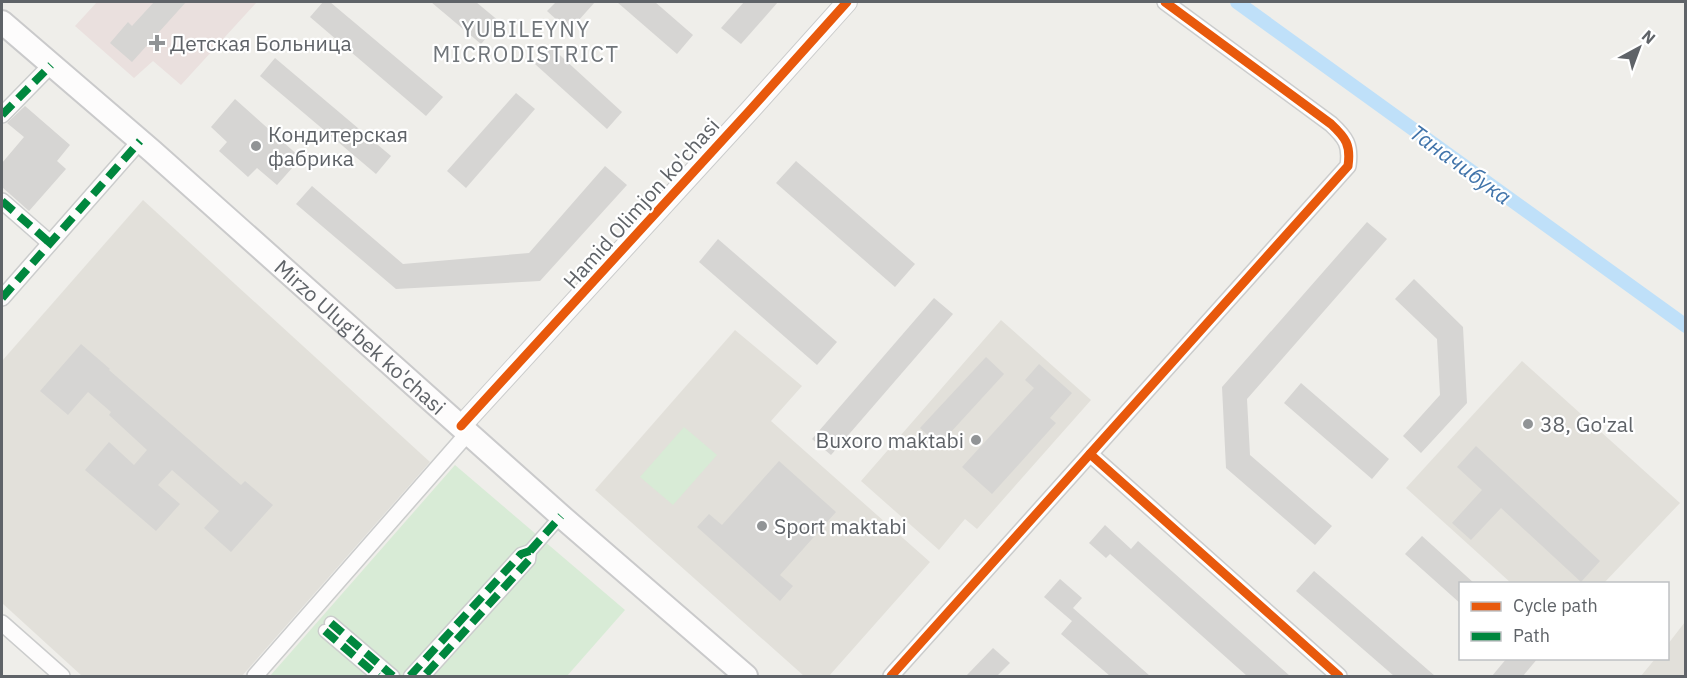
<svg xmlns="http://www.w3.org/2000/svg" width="1687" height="678" viewBox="0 0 1687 678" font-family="'IBM Plex Sans',sans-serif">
<rect width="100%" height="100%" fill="#efeeea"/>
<g fill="#e2e0da">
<path d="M143,200L430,462L242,676H82L2,603V361Z"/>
<path d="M1001,320L1091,400L977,529L965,519L939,550L861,481Z"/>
<path d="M735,330L802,386L771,421L930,562L829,676H804L595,490Z"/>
<path d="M1522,361L1680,503L1604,583H1511L1406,488Z"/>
<path d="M1685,622V676H1641L1655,659L1668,658V644Z"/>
</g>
<path fill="#eae0de" d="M97,2H257L181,85L153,61L134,78L75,26Z"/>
<g fill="#d8ebd6">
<path d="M684,427L717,455L673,505L640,477Z"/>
<path d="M455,465L625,610L567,676H270Z"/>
</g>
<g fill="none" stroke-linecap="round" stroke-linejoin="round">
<path stroke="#bfe0f9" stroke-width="14" d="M1237,2L1686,326"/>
</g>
<g fill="#d6d5d3">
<path d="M154,2H186L132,62L110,43L128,22L132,26Z"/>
<path d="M323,2H330L443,97L426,116L310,17Z"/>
<path d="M431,2H476L500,22L481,44Z"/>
<path d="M556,2H595L569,31L547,11Z"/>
<path d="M617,2H655L693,35L677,54Z"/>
<path d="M744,2H778L741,44L721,28Z"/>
<path d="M551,47L622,112L607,129L535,64Z"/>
<path d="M275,58L391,156L376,174L260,76Z"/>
<path d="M516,93L535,109L466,188L447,171Z"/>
<path d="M235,99L301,158L277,185L257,168L248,177L219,151L227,142L211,127Z"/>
<path d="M25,106L70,145L57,161L66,169L29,211L2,187V163L24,137L7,123Z"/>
<path d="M796,161L915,264L895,287L776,183Z"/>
<path d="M605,166L627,185L540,281L396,289L296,204L312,186L403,264L529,253Z"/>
<path d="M1367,222L1387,239L1247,399L1250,455L1332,526L1315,545L1226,468L1222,387Z"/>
<path d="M718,239L837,342L817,365L699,262Z"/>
<path d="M1414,279L1463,327L1467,403L1421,453L1403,436L1440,395L1437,339L1395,299Z"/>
<path d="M934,298L953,314L831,455L812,439Z"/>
<path d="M81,344L110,369L109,370L241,485L245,481L273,505L231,552L204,528L219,511L172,470L158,485L180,504L156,531L85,470L109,442L134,465L147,450L109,415L111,412L88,392L68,415L40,391Z"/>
<path d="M986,357L1004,374L939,445L920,428Z"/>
<path d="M1039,364L1072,393L1050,418L1056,423L992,494L962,467L1034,388L1025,380Z"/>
<path d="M1301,383L1389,459L1372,479L1284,403Z"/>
<path d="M1476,446L1600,561L1581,582L1501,508L1471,540L1452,523L1482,490L1457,467Z"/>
<path d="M779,461L836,512L780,575L793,586L780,601L697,527L709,514L722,525Z"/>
<path d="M1105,525L1131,549L1138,541L1290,676H1247L1110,554L1106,558L1089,543Z"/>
<path d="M1422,536L1475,584H1461V604L1405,554Z"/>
<path d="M1314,571L1435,676H1394L1296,591Z"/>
<path d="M1060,579L1082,598L1073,608L1150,676H1110L1061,634L1072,621L1044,597Z"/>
<path d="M993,648L1010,663L997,676H966Z"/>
<path d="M1507,658H1538L1523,676H1492Z"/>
</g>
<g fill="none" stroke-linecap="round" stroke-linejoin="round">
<defs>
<g id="pedestrian">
<path d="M530,551L561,516"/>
<path d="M331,623L393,676"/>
<path d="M325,631L378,676"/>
<path d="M410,676L521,554L530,551L529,560L424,676"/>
</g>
<g id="minor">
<path d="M2,115L51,65"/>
<path d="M2,201L50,243"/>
<path d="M2,298L140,141"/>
<path d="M1090,454L1339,676"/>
<path d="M2,623L62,676"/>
<path d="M255,676L468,433"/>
<path d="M891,676L1348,166C1351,145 1346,138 1331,124L1165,2"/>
</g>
<path id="tertiary" d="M461,426L751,109L847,2"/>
<g id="secondary">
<path id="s1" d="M2,22L152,151L561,516L746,676"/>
</g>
</defs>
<use href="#pedestrian" stroke="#cbcccc" stroke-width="15"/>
<use href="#minor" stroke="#cbcccc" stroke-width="18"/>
<use href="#tertiary" stroke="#cbcccc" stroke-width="22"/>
<use href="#secondary" stroke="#cacacb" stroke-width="26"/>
<use href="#pedestrian" stroke="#fdfcfc" stroke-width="12"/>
<use href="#minor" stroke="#fdfcfc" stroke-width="15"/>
<use href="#tertiary" stroke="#fdfcfc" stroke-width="20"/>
<use href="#secondary" stroke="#fdfcfc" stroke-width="22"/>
<g stroke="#00873e" stroke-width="8" stroke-dasharray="15 8" stroke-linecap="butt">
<path d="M2,115L51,65"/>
<path d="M2,201L50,243"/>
<path d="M2,298L140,141"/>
<path d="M530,551L561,516"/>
<path d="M331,623L393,676"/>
<path d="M325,631L378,676"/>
<path d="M410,676L521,554L530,551L529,560L424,676"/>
</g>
<defs>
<g id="cycleway">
<path d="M461,426L751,109L847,2"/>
<path d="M1090,454L1339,676"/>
<path d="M891,676L1348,166C1351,145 1346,138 1331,124L1165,2"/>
</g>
</defs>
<use href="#cycleway" stroke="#fff" stroke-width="13"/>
<use href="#cycleway" stroke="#e8590c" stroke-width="9"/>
</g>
<g fill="#919496" stroke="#fff" stroke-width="2">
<path d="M154 34h6v6h6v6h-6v6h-6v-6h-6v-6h6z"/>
<circle cx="256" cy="146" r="6"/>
<circle cx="1528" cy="424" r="6"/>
<circle cx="976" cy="440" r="6"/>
<circle cx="762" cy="526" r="6"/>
</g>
<g text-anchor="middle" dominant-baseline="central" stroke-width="4.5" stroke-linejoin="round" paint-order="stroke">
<g font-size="21" fill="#5f6368" stroke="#fff" text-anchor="start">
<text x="170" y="43">Детская Больница</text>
<text x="268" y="134">Кондитерская<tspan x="268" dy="24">фабрика</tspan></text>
<text x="1540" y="424">38, Go'zal</text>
<text x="964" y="440" text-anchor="end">Buxoro maktabi</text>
<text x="774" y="526">Sport maktabi</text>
</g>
<g font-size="21" fill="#5f6368" stroke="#fff">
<text transform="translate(641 203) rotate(-48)">Hamid Olimjon ko'chasi</text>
<text stroke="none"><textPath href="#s1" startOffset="477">Mirzo Ulug'bek ko'chasi</textPath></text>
</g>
<g font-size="22" letter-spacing="1.5" fill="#70757a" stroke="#fff">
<text x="526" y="28">YUBILEYNY<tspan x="526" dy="25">MICRODISTRICT</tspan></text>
</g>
<g font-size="22" font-style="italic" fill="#4174aa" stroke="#fff">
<text transform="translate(1461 164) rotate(36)">Таначибука</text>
</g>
</g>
<rect width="1687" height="678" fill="none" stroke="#5f6368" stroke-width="6"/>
<rect x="1459" y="582" width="210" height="78" fill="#ffffff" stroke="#bfc1c3" stroke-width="1.5"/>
<rect x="1471" y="602" width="30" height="9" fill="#e8590c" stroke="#bfc1c3" stroke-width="1.5"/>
<text x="1513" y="612" font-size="18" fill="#5f6368">Cycle path</text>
<rect x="1471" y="632" width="30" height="9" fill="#00873e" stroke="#bfc1c3" stroke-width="1.5"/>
<text x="1513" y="642" font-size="18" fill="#5f6368">Path</text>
<g transform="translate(1639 48) rotate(41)" stroke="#ffffff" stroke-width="4.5" paint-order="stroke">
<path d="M0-4.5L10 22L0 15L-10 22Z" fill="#5f6368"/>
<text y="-9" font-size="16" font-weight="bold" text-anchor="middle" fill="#5f6368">N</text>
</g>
</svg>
